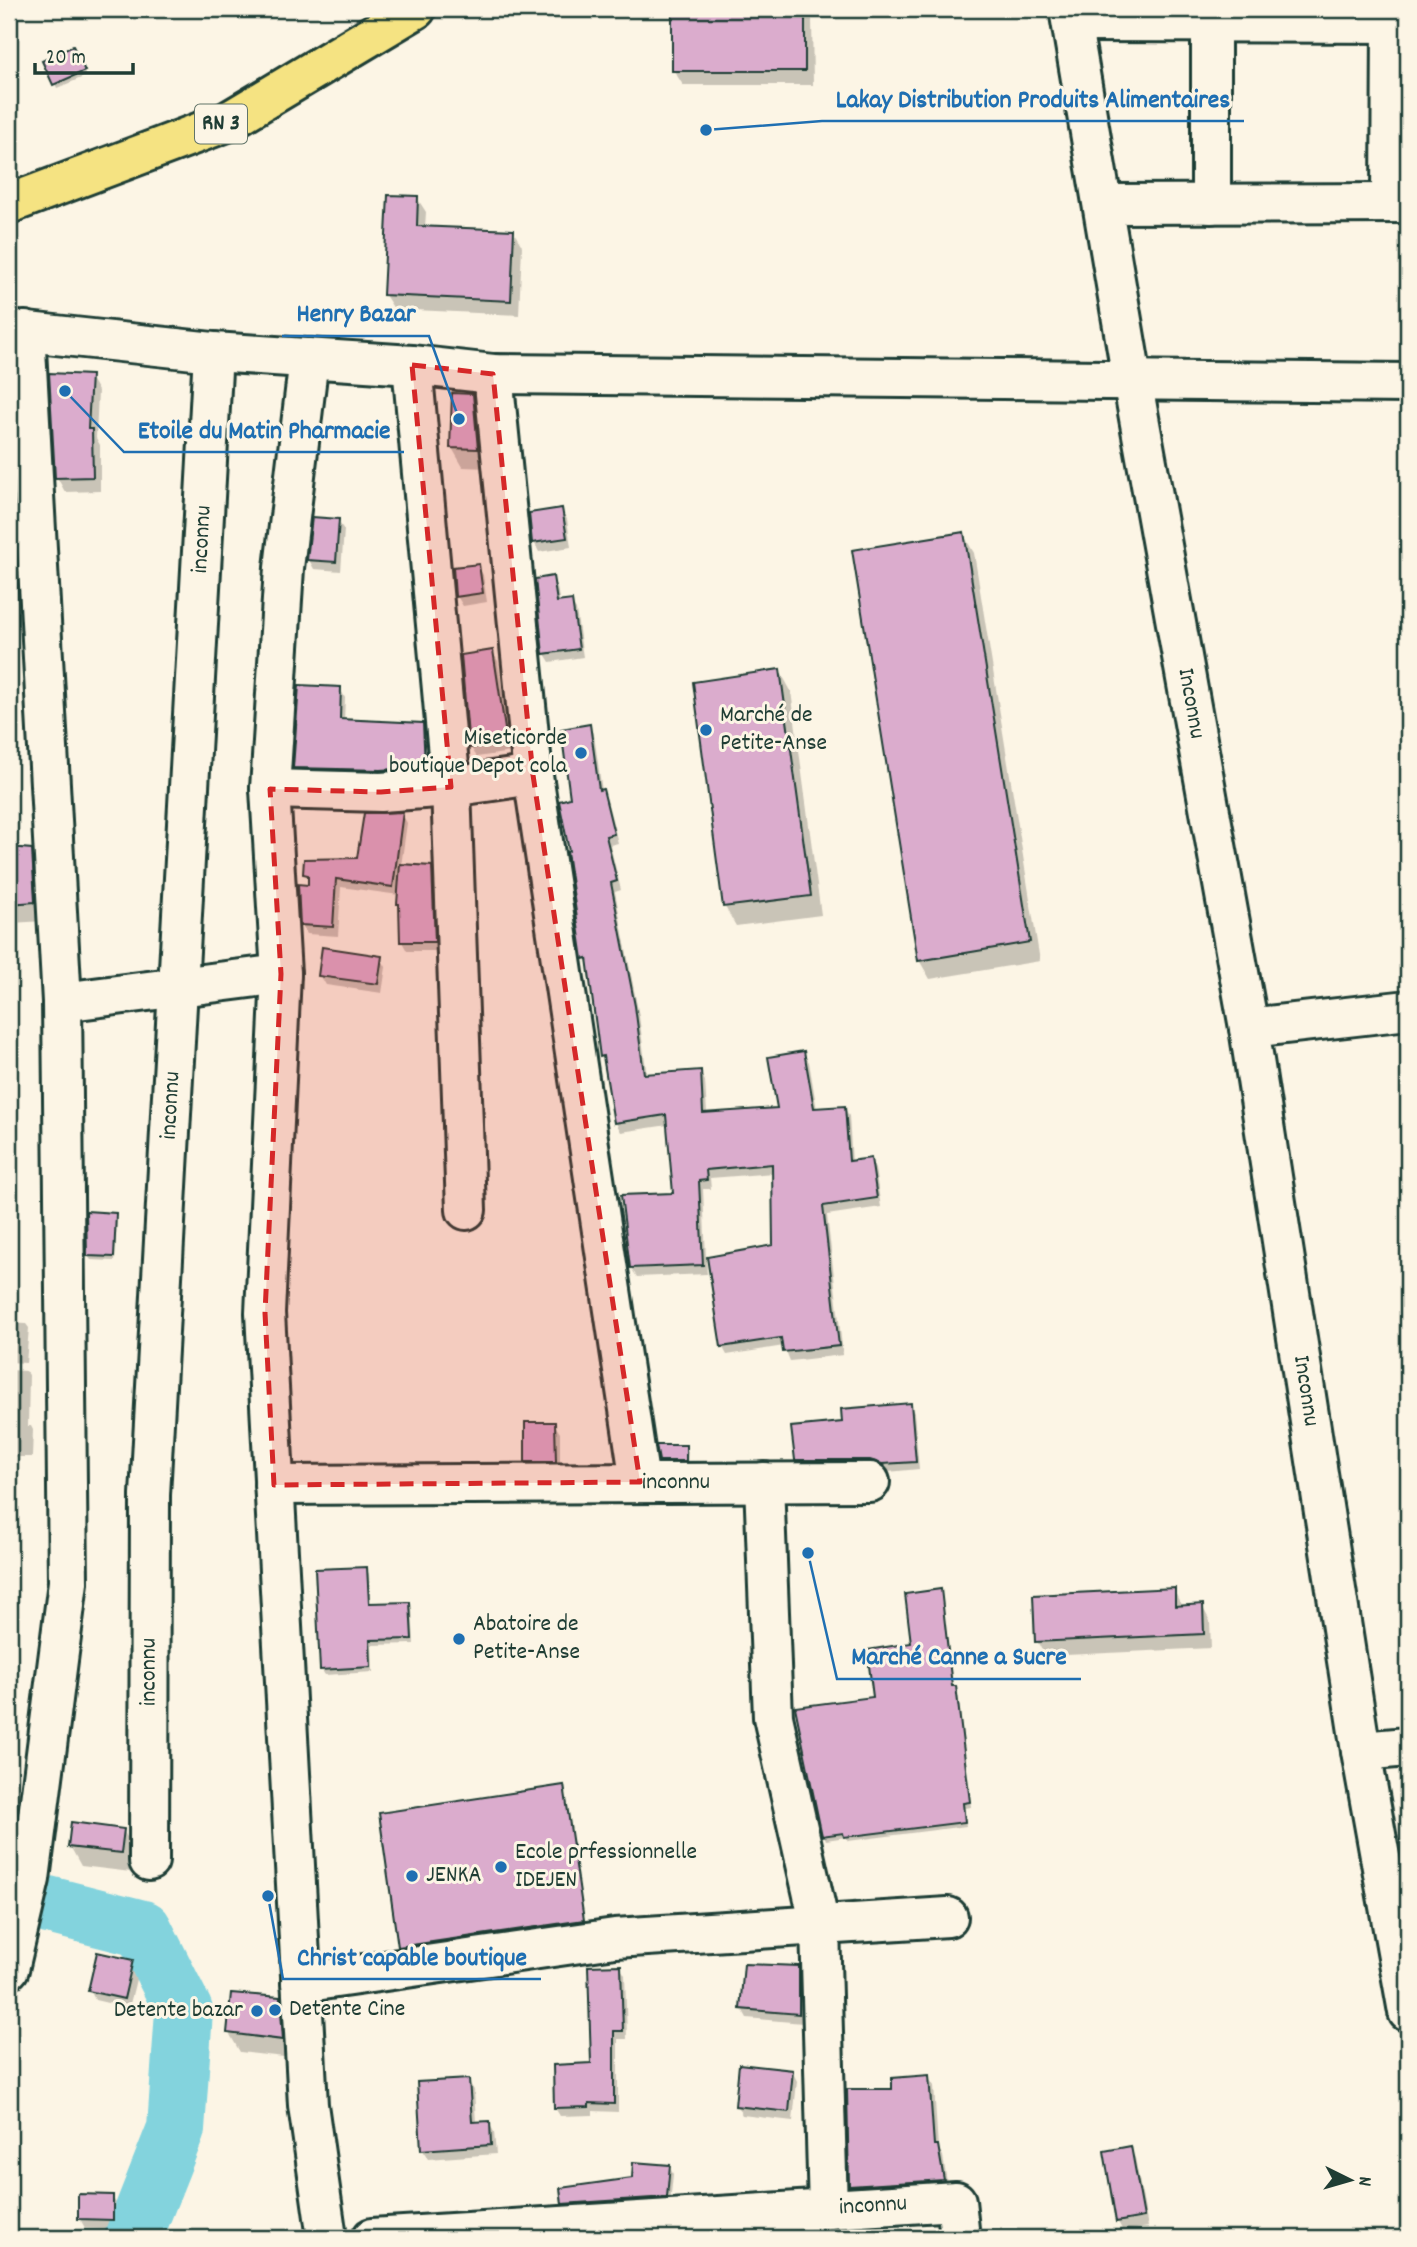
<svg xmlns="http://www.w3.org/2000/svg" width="1417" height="2247" viewBox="0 0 1417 2247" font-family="Dekko,sans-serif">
<rect width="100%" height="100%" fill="#fcf5e5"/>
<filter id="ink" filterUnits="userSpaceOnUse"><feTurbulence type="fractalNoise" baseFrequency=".0143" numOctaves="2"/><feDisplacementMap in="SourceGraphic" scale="14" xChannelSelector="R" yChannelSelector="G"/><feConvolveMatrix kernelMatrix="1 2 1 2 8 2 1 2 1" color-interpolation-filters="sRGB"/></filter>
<g filter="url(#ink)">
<g fill="#0003" fill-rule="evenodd">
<path d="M674,9H807L812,18L813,85H683L674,71Z"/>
<path d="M72,49L86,76L57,88L44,61Z"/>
<path d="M417,198L426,212L425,228L513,231L522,246L519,315L394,309L385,295Z"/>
<path d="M90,377L98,391L96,438L100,445V491L65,492L57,477Z"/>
<path d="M472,396L483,415L488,468L463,467L452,448Z"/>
<path d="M9,416L12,475H9Z"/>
<path d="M561,510L567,519L571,547L539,552L534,542Z"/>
<path d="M338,521L344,530L341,571L314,569L309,560Z"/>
<path d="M963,534L974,553L1040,961L930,979L919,960Z"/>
<path d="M478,566L483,575L487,602L463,606L457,596Z"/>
<path d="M552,578L557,587L560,604L571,602L576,610L583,657L550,662L545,654L537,580Z"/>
<path d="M492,652L498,661L511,752L477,757L471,748L463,657Z"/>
<path d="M780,671L791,691L821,915L736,926L725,907Z"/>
<path d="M340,688L345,698L344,721L422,725L428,734L429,776L301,777L295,767Z"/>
<path d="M589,726L594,735L602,791L607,800L618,843L610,845L621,890L615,892L639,1016L647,1076L700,1072L705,1081L707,1114L779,1110L803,1053L809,1062L817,1110L844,1107L849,1116L852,1163L870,1160L875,1169L881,1207L827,1215L843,1355L790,1361L784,1346L727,1355L722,1346L709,1259L706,1260L707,1274L637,1277L631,1268L675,1195L668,1125L621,1132L616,1123L606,1064L601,1056L589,967L585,958L571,852L572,799ZM774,1173V1246L706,1259L703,1189H711L710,1178Z"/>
<path d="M402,814L407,823L401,866L431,868L436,878L439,951H407L402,942L399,895L341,887L338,936L307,934L302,925L310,883L305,873L359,860Z"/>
<path d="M9,849L31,850L42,870L45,921L11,923L9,920Z"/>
<path d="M381,958L386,967L382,993L326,985L320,975Z"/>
<path d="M115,1214L117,1219L115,1261L91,1260L88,1256Z"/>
<path d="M9,1323L26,1324L29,1328L26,1363L9,1362Z"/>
<path d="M9,1370L26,1371L29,1375L28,1426H31L33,1430L32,1457H9Z"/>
<path d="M910,1405L914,1413L919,1469L888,1472L875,1467L801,1468L796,1460L844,1424Z"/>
<path d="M554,1424L560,1433V1471H532L526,1461Z"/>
<path d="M685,1447L688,1451L687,1465H663L661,1461Z"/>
<path d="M366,1568L369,1574L371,1605L409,1604L412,1609L414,1644L372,1645L373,1672L325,1675L321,1669Z"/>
<path d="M1174,1590L1182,1607L1202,1606L1210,1621L1211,1648L1045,1656L1037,1641Z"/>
<path d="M940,1591L942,1595L953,1688L958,1692L971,1807L964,1808L966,1826L848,1841L846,1837L826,1840L824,1835L875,1698L913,1645Z"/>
<path d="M563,1787L585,1924L403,1950L400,1946Z"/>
<path d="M123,1830L134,1850L131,1872L81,1866L70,1846Z"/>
<path d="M132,1962L138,1971L129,2008L95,2000L90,1990Z"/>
<path d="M620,1967L625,1975L627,2039H618V2112L593,2111V2115L560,2116L555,2108L593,2065Z"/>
<path d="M798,1968L804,1977L803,2023L747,2018L742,2009Z"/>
<path d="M279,1999L290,2018L293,2058L240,2052L229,2033Z"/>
<path d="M792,2071L797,2081L793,2121L742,2115L737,2106Z"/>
<path d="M928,2077L934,2086L938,2148L943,2156L948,2189L856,2195L851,2185L894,2091Z"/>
<path d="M468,2081L474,2090L476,2123H489L494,2132L496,2154L428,2159L423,2150Z"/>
<path d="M1130,2148L1135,2158L1148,2227L1123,2231L1118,2222Z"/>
<path d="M669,2166L673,2174L670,2204L568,2211L563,2203Z"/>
<path d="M112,2197L118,2206L117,2229L85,2228L80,2219Z"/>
</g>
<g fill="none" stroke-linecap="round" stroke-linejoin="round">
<path stroke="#83d3dd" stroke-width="58" d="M9,1895L143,1929L184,2011L176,2129L133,2238"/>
</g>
<g fill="#dbaccd" stroke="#1f3d34" stroke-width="2">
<rect x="672" y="9" width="133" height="62"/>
<path d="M73,46L85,71L53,85L42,61Z"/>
<path d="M388,195L418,196L417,226L514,230L511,301L383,295Z"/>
<path d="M49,373L91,375L88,429H92L93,477L55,478Z"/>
<path d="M452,393L473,394L478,449L450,448Z"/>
<path d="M562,508L567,538L532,543L529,513Z"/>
<path d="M312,517L339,519L336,562L307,560Z"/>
<path d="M964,532L1030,942L918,961L852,550Z"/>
<path d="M479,564L483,593L455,597L453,567Z"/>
<path d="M553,576L557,602L572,600L579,649L543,654L535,579Z"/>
<path d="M493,650L507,742L469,748L461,655Z"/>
<path d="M780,669L811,896L723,907L693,682Z"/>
<path d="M299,685L341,687L340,719L423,723L425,767L381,770L293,768Z"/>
<path d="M590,724L599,790L603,789L614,834L606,836L617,881L611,883L635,1006L644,1074L701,1070L703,1113L777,1108L768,1057L804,1051L814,1108L845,1106L849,1161L871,1158L877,1198L823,1206L839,1346L783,1352L781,1338L721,1347L707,1257L773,1245L772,1164L706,1170L707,1180L699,1181L703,1265L630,1268L621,1195L673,1193L666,1115L614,1123L603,1056L600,1057L587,958L583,959L567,852L569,851L559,801L570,798L561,729Z"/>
<path d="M403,812L393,887L336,879L333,927L300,925L298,884L308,885V875L303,874L304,859L357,858L364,813Z"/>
<path d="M9,847L32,849L35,902L9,904Z"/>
<path d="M400,864L432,866L435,942H400L399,904H397Z"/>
<path d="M322,947L382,956L378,984L318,976Z"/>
<path d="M86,1211L116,1213L114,1257L87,1256Z"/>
<path d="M911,1403L916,1462L882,1464L870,1460H795L791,1427L842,1422L841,1409Z"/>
<path d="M525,1422H555L556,1462H525Z"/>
<path d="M656,1445H686V1461H659Z"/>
<path d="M367,1567L369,1603L410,1602L412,1639L370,1640L371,1667L320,1670L315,1569Z"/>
<path d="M1175,1588V1606L1203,1604L1204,1634L1035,1642L1033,1595Z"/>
<path d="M941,1589L952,1686H956L970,1802L963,1803L965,1822L844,1837L843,1833L822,1836L795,1707L873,1697L867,1650L911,1643L905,1594Z"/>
<path d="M564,1785L584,1920L398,1947L379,1813Z"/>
<path d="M71,1822L124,1829L121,1853L68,1847Z"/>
<path d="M97,1952L133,1960L124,1999L88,1991Z"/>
<path d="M744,1964L799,1966V2014L740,2009Z"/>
<path d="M621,1965L623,2031H614V2104L589,2103V2107L554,2108L553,2065L591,2063L588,1966Z"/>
<path d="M231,1993L280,1997L283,2040L227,2033Z"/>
<path d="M739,2064L793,2070L789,2112L735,2106Z"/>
<path d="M929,2075L934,2145H938L944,2180L849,2186L847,2089H892V2078Z"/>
<path d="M469,2079L472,2122L490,2121L491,2145L421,2150L417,2082Z"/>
<path d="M1131,2146L1144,2217L1116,2222L1104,2151Z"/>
<path d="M633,2162L670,2165L667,2197L562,2204L560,2188L632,2178Z"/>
<path d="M78,2194L113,2195V2220L78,2219Z"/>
</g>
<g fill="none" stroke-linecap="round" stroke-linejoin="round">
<defs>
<g id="minor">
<path id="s1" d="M1069,9L1132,379L1249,1028L1361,1751L1408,2012"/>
<path d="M1072,22L1408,23"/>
<path d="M1391,203L1392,23"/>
<path d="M1103,204L1408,203"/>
<path d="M1211,204V22"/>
<path d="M9,330L213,352L412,365L493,374L1408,383"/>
<path d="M309,358L284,568L270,789L281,974L265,1313L308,2105L327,2238"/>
<path d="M412,365L451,787L466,1210"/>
<path d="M493,374L533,775L640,1482"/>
<path d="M270,789L381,792L451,787L533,775"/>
<path d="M62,1002L281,974"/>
<path d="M1249,1028L1408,1010"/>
<path d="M764,1482L773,1717L820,1926L828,2209"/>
<path id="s2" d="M274,1485L870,1482"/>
<path d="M1361,1751L1408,1747"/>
<path id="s3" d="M149,1861L150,1495L213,352"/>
<path d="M9,1969L30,1879L68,1582L62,1002L25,331"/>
<path d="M301,1983L615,1938L948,1917"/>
<path id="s4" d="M372,2238L956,2201L960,2238"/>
</g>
<path id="major" d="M9,204L227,122L416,9"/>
</defs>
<use href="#minor" stroke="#1f3d34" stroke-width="44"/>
<use href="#major" stroke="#1f3d34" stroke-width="44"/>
<use href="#minor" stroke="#fcf5e5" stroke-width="38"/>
<use href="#major" stroke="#f5e382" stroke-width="38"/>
</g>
</g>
<path fill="#d62828" fill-opacity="0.2" stroke="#d62828" stroke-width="5" stroke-dasharray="14 9" stroke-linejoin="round" d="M412,365L493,374L533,775L640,1482L274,1485L265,1313L281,974L270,789L381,792L451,787Z"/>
<g fill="#1f6fb2" stroke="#fcf5e5" stroke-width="2.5">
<circle cx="706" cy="730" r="7"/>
<circle cx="581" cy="753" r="7"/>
<circle cx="459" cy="1639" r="7"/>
<circle cx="501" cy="1867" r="7"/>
<circle cx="412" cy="1876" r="7"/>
<circle cx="275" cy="2010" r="7"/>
<circle cx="257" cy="2011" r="7"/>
</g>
<g text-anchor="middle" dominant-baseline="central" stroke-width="6" stroke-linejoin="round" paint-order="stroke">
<rect fill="#fcf5e5" stroke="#617469" stroke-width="2" x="195" y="104.5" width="52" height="39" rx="5"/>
<g font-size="23" font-weight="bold" fill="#1f3d34">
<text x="221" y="124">RN 3</text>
</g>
<g font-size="24" fill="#1f3d34" stroke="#fcf5e5">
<text stroke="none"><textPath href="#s3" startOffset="1323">inconnu</textPath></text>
<text stroke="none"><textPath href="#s1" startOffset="705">Inconnu</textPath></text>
<text stroke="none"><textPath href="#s3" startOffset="756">inconnu</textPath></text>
<text stroke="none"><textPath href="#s1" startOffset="1402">Inconnu</textPath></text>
<text stroke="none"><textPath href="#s2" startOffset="402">inconnu</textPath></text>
<text stroke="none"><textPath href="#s3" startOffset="189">inconnu</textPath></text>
<text stroke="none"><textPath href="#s4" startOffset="502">inconnu</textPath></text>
</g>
<g font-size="24" fill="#1f3d34" stroke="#fcf5e5" text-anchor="start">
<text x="720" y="716">Marché de<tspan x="720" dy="28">Petite-Anse</tspan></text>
<text x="567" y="739" text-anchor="end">Miseticorde<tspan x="567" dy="28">boutique Depot cola</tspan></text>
<text x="473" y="1625">Abatoire de<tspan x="473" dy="28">Petite-Anse</tspan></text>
<text x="515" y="1853">Ecole prfessionnelle<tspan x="515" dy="28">IDEJEN</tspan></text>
<text x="426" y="1876">JENKA</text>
<text x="289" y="2010">Detente Cine</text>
<text x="243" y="2011" text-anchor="end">Detente bazar</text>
</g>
</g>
<path fill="none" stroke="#1f6fb2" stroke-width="2.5" d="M706 130L822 121H1244M459 419L429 336H282M65 391L124 452H404M808 1553L837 1679H1081M268 1896L283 1979H541"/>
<g fill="#1f6fb2" stroke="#fcf5e5" stroke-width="2.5">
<circle cx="706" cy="130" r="7"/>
<circle cx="459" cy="419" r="7"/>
<circle cx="65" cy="391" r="7"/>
<circle cx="808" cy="1553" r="7"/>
<circle cx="268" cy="1896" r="7"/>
</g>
<g font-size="26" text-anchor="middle" font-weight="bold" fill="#1f6fb2" stroke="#fcf5e5" stroke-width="6" stroke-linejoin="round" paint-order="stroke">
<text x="1033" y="107">Lakay Distribution Produits Alimentaires</text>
<text x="356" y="321">Henry Bazar</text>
<text x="264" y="438">Etoile du Matin Pharmacie</text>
<text x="959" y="1664">Marché Canne a Sucre</text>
<text x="412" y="1965">Christ capable boutique</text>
</g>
<rect width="1417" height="2247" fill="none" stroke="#fcf5e5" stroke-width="35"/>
<rect x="18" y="18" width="1382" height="2212" fill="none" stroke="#1f3d34" stroke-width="2.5" filter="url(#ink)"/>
<g transform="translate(1350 2180) rotate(95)" stroke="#fcf5e5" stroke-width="5" paint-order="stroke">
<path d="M0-5L12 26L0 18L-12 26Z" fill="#1f3d34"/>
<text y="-10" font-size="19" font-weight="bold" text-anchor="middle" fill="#1f3d34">N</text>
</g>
<path d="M35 63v10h98v-10" fill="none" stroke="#1f3d34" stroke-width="3.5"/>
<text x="46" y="63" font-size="21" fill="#1f3d34" stroke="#fcf5e5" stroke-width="5" paint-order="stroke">20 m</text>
</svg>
